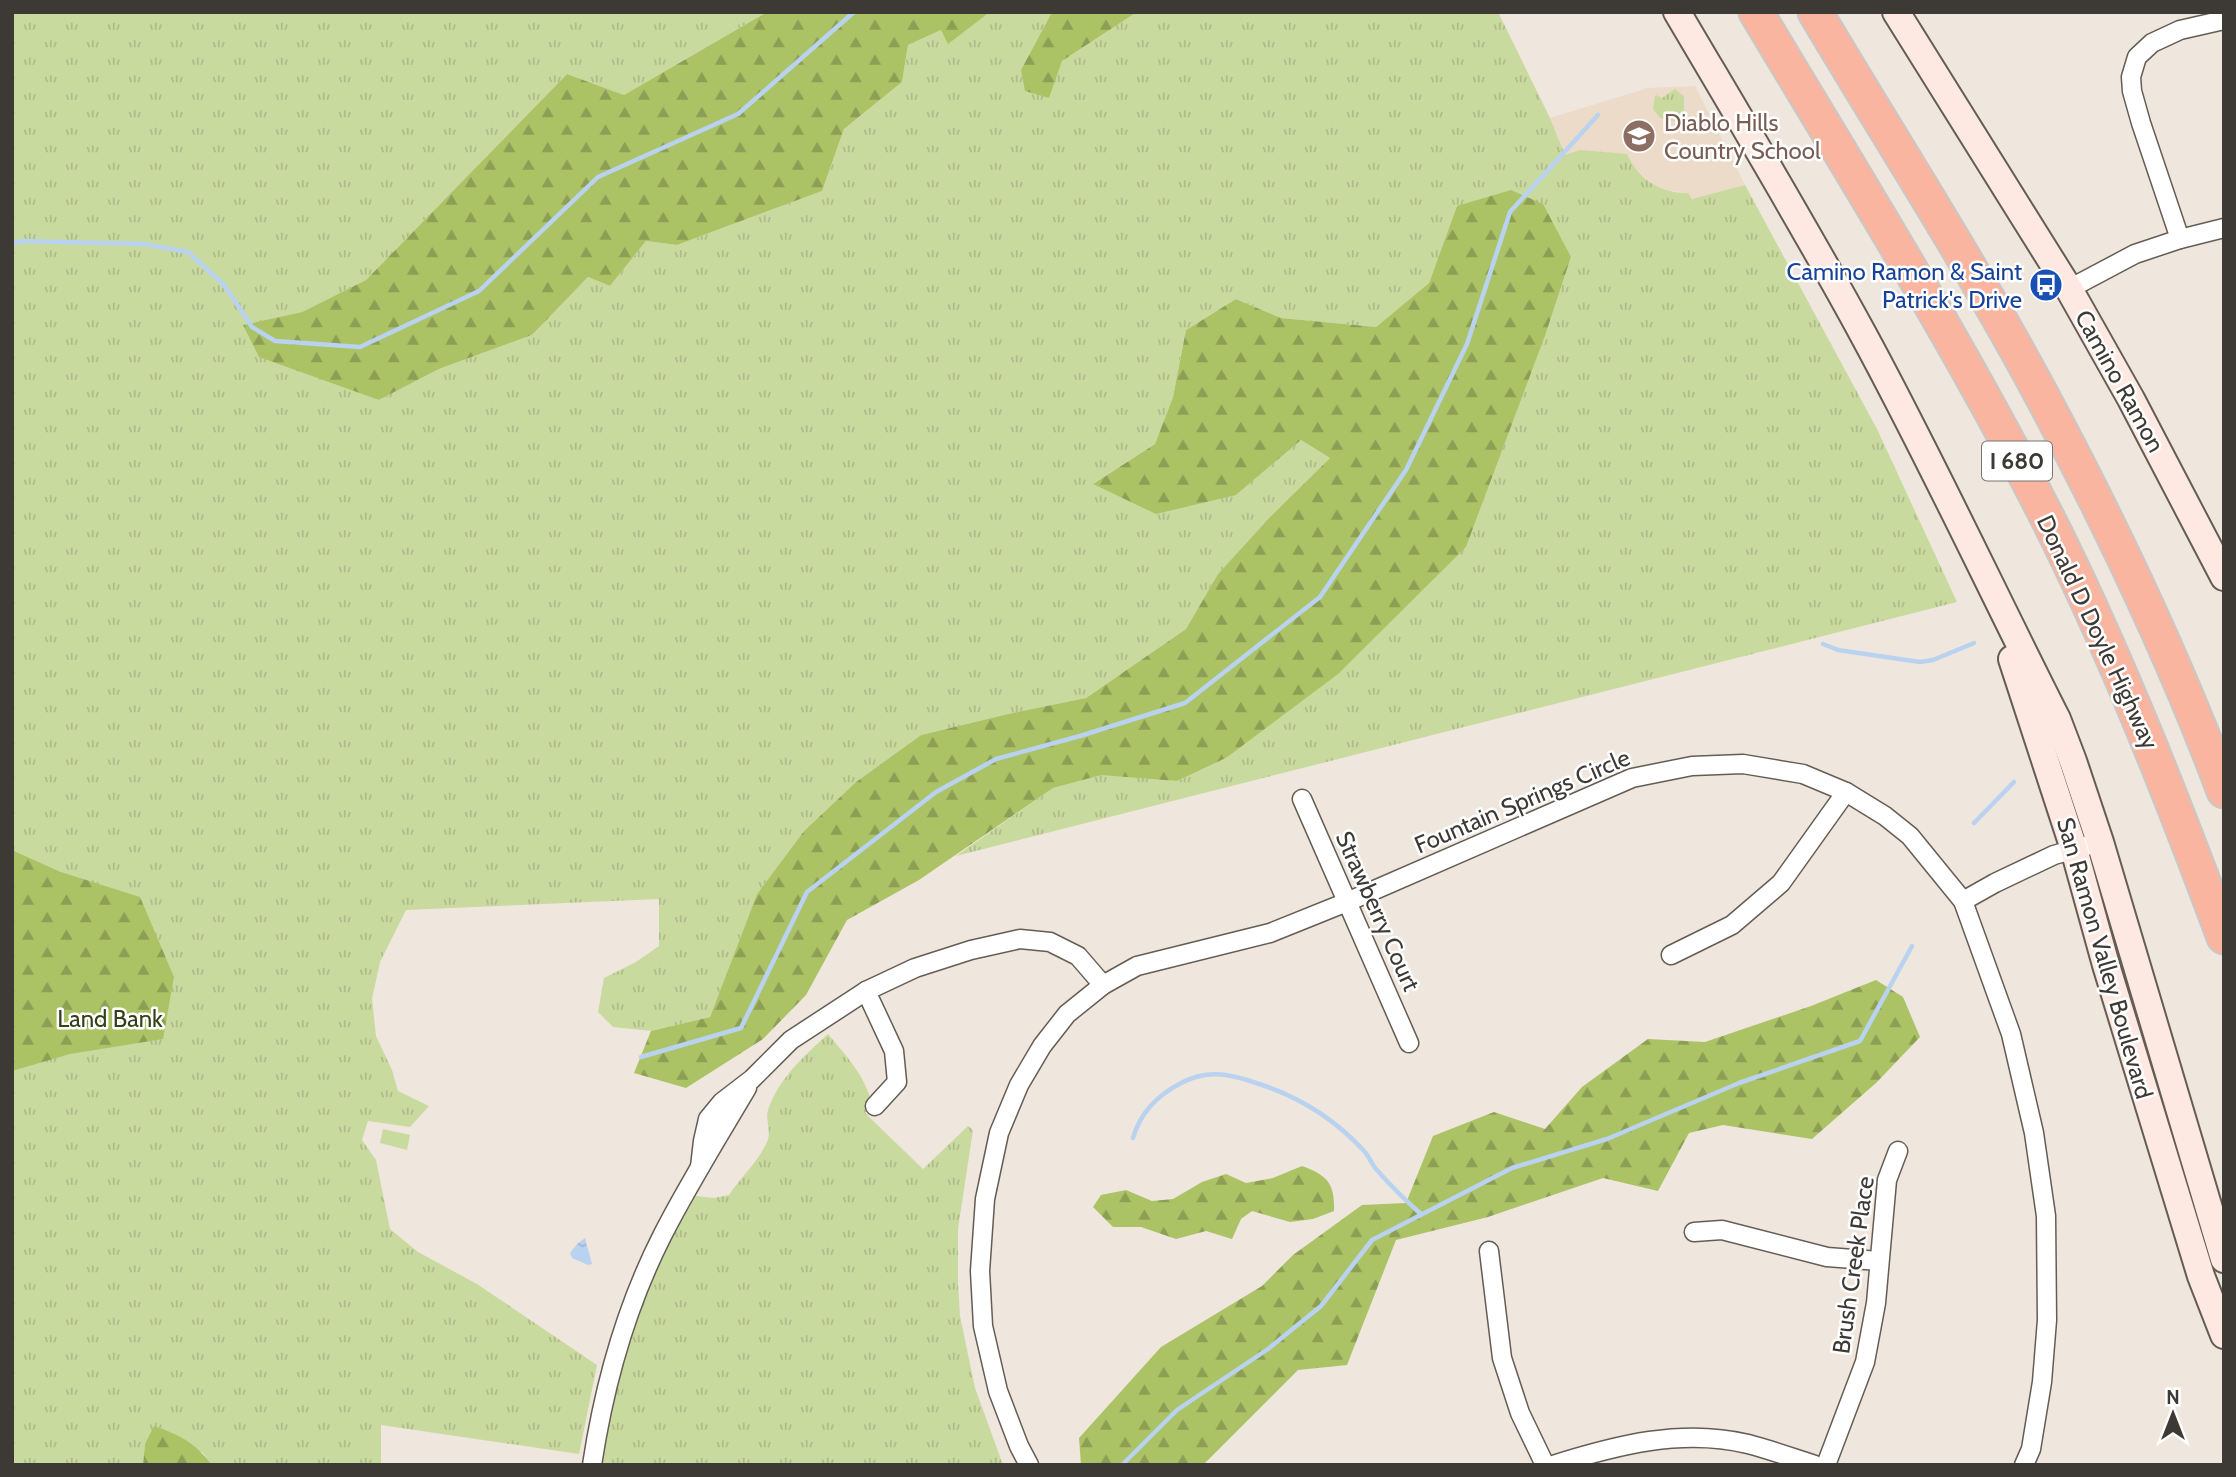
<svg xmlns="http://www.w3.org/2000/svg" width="2236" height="1477" viewBox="0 0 2236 1477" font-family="Cabin,sans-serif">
<defs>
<pattern id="grass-tufts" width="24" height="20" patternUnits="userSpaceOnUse" patternTransform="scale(1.75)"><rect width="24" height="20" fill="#c9da9f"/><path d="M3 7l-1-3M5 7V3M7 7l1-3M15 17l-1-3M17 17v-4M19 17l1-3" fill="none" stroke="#aebc8a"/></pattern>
<pattern id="forest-firs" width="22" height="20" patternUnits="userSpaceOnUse" patternTransform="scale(1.75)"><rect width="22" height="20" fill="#abc365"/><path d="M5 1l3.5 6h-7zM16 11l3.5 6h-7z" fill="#8c9f54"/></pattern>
<pattern id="water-ripples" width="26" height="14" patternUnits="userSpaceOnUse" patternTransform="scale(1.75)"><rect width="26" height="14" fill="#b9d2f0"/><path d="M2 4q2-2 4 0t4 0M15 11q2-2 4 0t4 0" fill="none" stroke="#a0b5ce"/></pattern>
</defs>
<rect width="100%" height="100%" fill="#efe6dd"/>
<path fill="#ecdbc9" d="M1695,86L1745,185L1696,199L1689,197L1688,193L1660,189L1651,184L1632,165L1565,156L1550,118L1648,88Z"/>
<g fill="url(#grass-tufts)">
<path d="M12,12H767L624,95L567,74L366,280L302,312L244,325L379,400L439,369L532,335L588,277L610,286L646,241L677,245L822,191L844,129L902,82L908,45L941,30L948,43L990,12H1052L1021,70L1062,61L1137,12H1498L1550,118L1565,155L1580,150L1627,154C1639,180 1660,193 1688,193L1692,199L1745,185L1877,429L1957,602L956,856L1053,788L1101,774L1177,781L1226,758L1466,547L1545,336L1571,257L1457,206L1429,283L1376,327L1281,318L1236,299L1186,330L1173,397L1155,444L1094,483L1236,495L1301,440L1330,458L1269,518L1218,574L1186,629L1086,698L1008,714L921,735L856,782L804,831L757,894L710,1017L651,1031L613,1027L598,1012L604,978L636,962L659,946V899L406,910L380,962L372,999L376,1036L392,1070L398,1091L429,1106L410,1127L368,1121L362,1140L376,1160L390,1229L418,1252L477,1284L597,1365L579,1454L381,1425V1465H212L202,1452L145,1444L143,1465H12V922L61,872L12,850Z"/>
<path d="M1675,89L1684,96V119L1675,121L1660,118L1653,109L1655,96L1656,95L1662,98Z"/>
<path d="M828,1034C846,1056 866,1076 872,1105L865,1113L923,1169L968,1126L973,1130L958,1229V1284L960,1316L975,1388L1003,1465H600C613,1396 628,1325 659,1262C670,1240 684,1218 696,1196L714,1198L729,1195C741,1177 758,1162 767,1142C772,1132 765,1121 768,1110C779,1078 804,1056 828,1034Z"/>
</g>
<g fill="url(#forest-firs)">
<path d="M767,12H990L948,44L941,30L908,45L902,82L844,129L822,191L677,245L646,241L610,286L588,277L532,335L439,369L379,400L259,357L243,325L302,312L366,280L567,74L624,95Z"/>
<path d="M1052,12H1137L1062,61L1049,98L1025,91L1021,70Z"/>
<path d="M1511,190L1543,204L1571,257L1545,336L1466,547L1338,674L1226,758L1177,781L1101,775L1053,788L919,880L847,920L806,995L763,1039L686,1088L634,1073L651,1031L710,1017L757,894L804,831L856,782L921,735L1008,714L1086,698L1186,629L1218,574L1269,518L1330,458L1301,440L1236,495L1156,514L1093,484L1155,444L1173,397L1186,330L1236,299L1281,318L1376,327L1429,283L1457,206Z"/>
<path d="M12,850L61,872L140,897L174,977L163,1039L70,1054L12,1071Z"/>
<path d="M1876,980L1903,997L1920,1037L1876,1083L1812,1139L1723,1125L1689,1133L1658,1191L1603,1178L1488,1217L1396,1240L1347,1365L1298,1370L1203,1465H1081L1079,1438L1161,1347L1262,1286L1293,1255L1362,1205L1406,1203L1433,1136L1494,1112L1545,1129L1582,1087L1648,1039L1705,1042L1811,1006Z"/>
<path d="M1302,1166C1327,1175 1335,1183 1334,1211L1313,1219L1290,1222L1252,1211L1241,1219L1232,1239L1206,1231L1176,1239L1141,1227H1113L1093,1207L1101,1195L1126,1190L1152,1201L1173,1199L1202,1182L1226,1174L1246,1183L1273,1178Z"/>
<path d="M154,1426C180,1435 194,1442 212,1465H143L145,1444Z"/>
</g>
<path fill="#c9da9f" d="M383,1129L410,1135L407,1150L380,1143Z"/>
<path fill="url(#water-ripples)" d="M585,1238L592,1264L588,1265L572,1258L570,1253L577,1244Z"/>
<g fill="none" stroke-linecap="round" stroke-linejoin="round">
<g stroke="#b9d2f0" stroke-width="4.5">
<path d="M12,243L23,241L144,244L188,252L224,285L252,327L275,341L360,347L479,291L598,177L738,114L854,12"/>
<path d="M1823,644L1838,650L1920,662L1933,660L1974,643"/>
<path d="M1974,823L2014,782"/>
<path d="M641,1057L741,1028L807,892L936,792L996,759L1080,736L1185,703L1320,597L1406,470L1467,344L1510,212L1598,115"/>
<path d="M1133,1138C1140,1113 1158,1095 1181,1083C1205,1070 1227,1073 1253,1082C1296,1095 1333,1117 1364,1151C1369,1156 1371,1163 1376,1169C1390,1185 1405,1200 1421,1214"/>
<path d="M1122,1465L1177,1410L1268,1349L1321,1306L1372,1240L1512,1168L1607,1139L1739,1083L1860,1041L1912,946"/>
</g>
<defs>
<g id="street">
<path d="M2180,239L2141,123L2132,91L2131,77L2137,57L2152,43L2180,30L2224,20"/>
<path d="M2069,289L2135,254L2180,239L2224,228"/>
<path d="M1302,799L1409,1043"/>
<path d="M1963,901L1995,883L2054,855L2100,842"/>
<path d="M1671,955L1732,925L1781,883L1846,792"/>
<path d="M866,991L894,1051L897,1082L875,1106"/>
<path d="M700,1167L703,1141L708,1119L722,1102L752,1079L791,1040L866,991L915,968L971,950L1020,939L1050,942L1078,956L1103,985"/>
<path d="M1694,1232L1722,1230L1827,1257L1879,1261"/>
<path d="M1489,1251L1502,1358L1520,1413L1545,1465"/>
<path d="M592,1465C604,1386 626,1307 662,1236C688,1185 718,1137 747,1088"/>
<path d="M1029,1465L1019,1446L998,1391L983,1326L980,1271L985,1199L999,1133L1019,1085L1042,1046L1067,1014L1103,985L1137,966L1270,933L1347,902L1632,778L1692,766L1743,764L1803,774L1846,792L1885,816L1910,836L1963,901L2011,1034L2034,1133L2046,1216L2047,1320L2042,1382L2031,1449L2024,1465"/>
<path d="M1553,1465C1617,1445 1682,1428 1748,1444C1771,1450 1793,1458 1815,1465"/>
<path d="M1826,1465L1865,1362L1876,1303L1887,1180L1898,1151"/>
</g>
<g id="secondary">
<path d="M1677,12C1740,119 1804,225 1863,334C1932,461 1992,591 2057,719L2073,761L2100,842L2224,1259"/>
<path d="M1896,12L2069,289L2131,399L2224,577"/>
<path d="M2012,659L2074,849L2106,965L2201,1276L2224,1335"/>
</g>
<g id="highway">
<path d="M1756,12C1860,186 1969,359 2059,541C2122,670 2174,803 2224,937"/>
<path d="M1815,12C1891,140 1972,265 2042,396C2110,523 2173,655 2224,791"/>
</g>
</defs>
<use href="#street" stroke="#645d54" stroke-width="21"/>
<use href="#secondary" stroke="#645d54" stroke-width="30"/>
<use href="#highway" stroke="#c9c8c7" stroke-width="37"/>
<use href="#street" stroke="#fff" stroke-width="18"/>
<use href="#secondary" stroke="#fde9e2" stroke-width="26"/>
<use href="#highway" stroke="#f9b59f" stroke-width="33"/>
</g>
<defs>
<symbol id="school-disc" viewBox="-11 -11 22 22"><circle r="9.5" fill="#8d6e63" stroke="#fff"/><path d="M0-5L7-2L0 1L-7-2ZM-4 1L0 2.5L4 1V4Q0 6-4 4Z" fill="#fff"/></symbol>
<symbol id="bus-disc" viewBox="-11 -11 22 22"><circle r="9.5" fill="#1a4fb4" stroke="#fff"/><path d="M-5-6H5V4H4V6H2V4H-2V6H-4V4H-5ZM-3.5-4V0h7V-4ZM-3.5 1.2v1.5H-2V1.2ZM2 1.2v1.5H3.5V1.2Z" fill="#fff"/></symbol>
</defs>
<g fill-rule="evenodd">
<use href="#school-disc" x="1620" y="117" width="38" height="38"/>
<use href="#bus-disc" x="2027" y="266" width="38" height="38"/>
</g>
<g text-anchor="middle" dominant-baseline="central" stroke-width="5" stroke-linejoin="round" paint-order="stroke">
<rect fill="#fff" stroke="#777572" stroke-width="2" x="1982" y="441.5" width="70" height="39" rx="5"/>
<g font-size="23" font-weight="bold" fill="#3d3a36">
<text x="2017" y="461">I 680</text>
</g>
<g font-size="24" fill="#785e54" stroke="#fff" text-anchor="start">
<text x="1664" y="122">Diablo Hills<tspan x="1664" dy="28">Country School</tspan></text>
</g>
<g font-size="24" fill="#164399" stroke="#fff" text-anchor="end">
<text x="2022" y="271">Camino Ramon &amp; Saint<tspan x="2022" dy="28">Patrick's Drive</tspan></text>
</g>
<g font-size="24" fill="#3d3a36" stroke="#fff">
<text transform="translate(2120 381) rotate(61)">Camino Ramon</text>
<text transform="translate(2098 632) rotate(65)">Donald D Doyle Highway</text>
<text transform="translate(1522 801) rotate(-23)">Fountain Springs Circle</text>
<text transform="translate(1378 911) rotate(66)">Strawberry Court</text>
<text transform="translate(2105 958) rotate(74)">San Ramon Valley Boulevard</text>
<text transform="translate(1853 1265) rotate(-82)">Brush Creek Place</text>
</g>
<g font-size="24" fill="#353f18" stroke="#fff">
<text x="110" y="1018">Land Bank</text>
</g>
</g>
<rect width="2236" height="1477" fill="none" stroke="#3d3a36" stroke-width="28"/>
<g transform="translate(2173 1414)" stroke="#ffffff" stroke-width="5" paint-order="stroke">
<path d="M0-5L12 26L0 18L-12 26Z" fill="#3d3a36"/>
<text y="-10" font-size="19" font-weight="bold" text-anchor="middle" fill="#3d3a36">N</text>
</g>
</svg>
